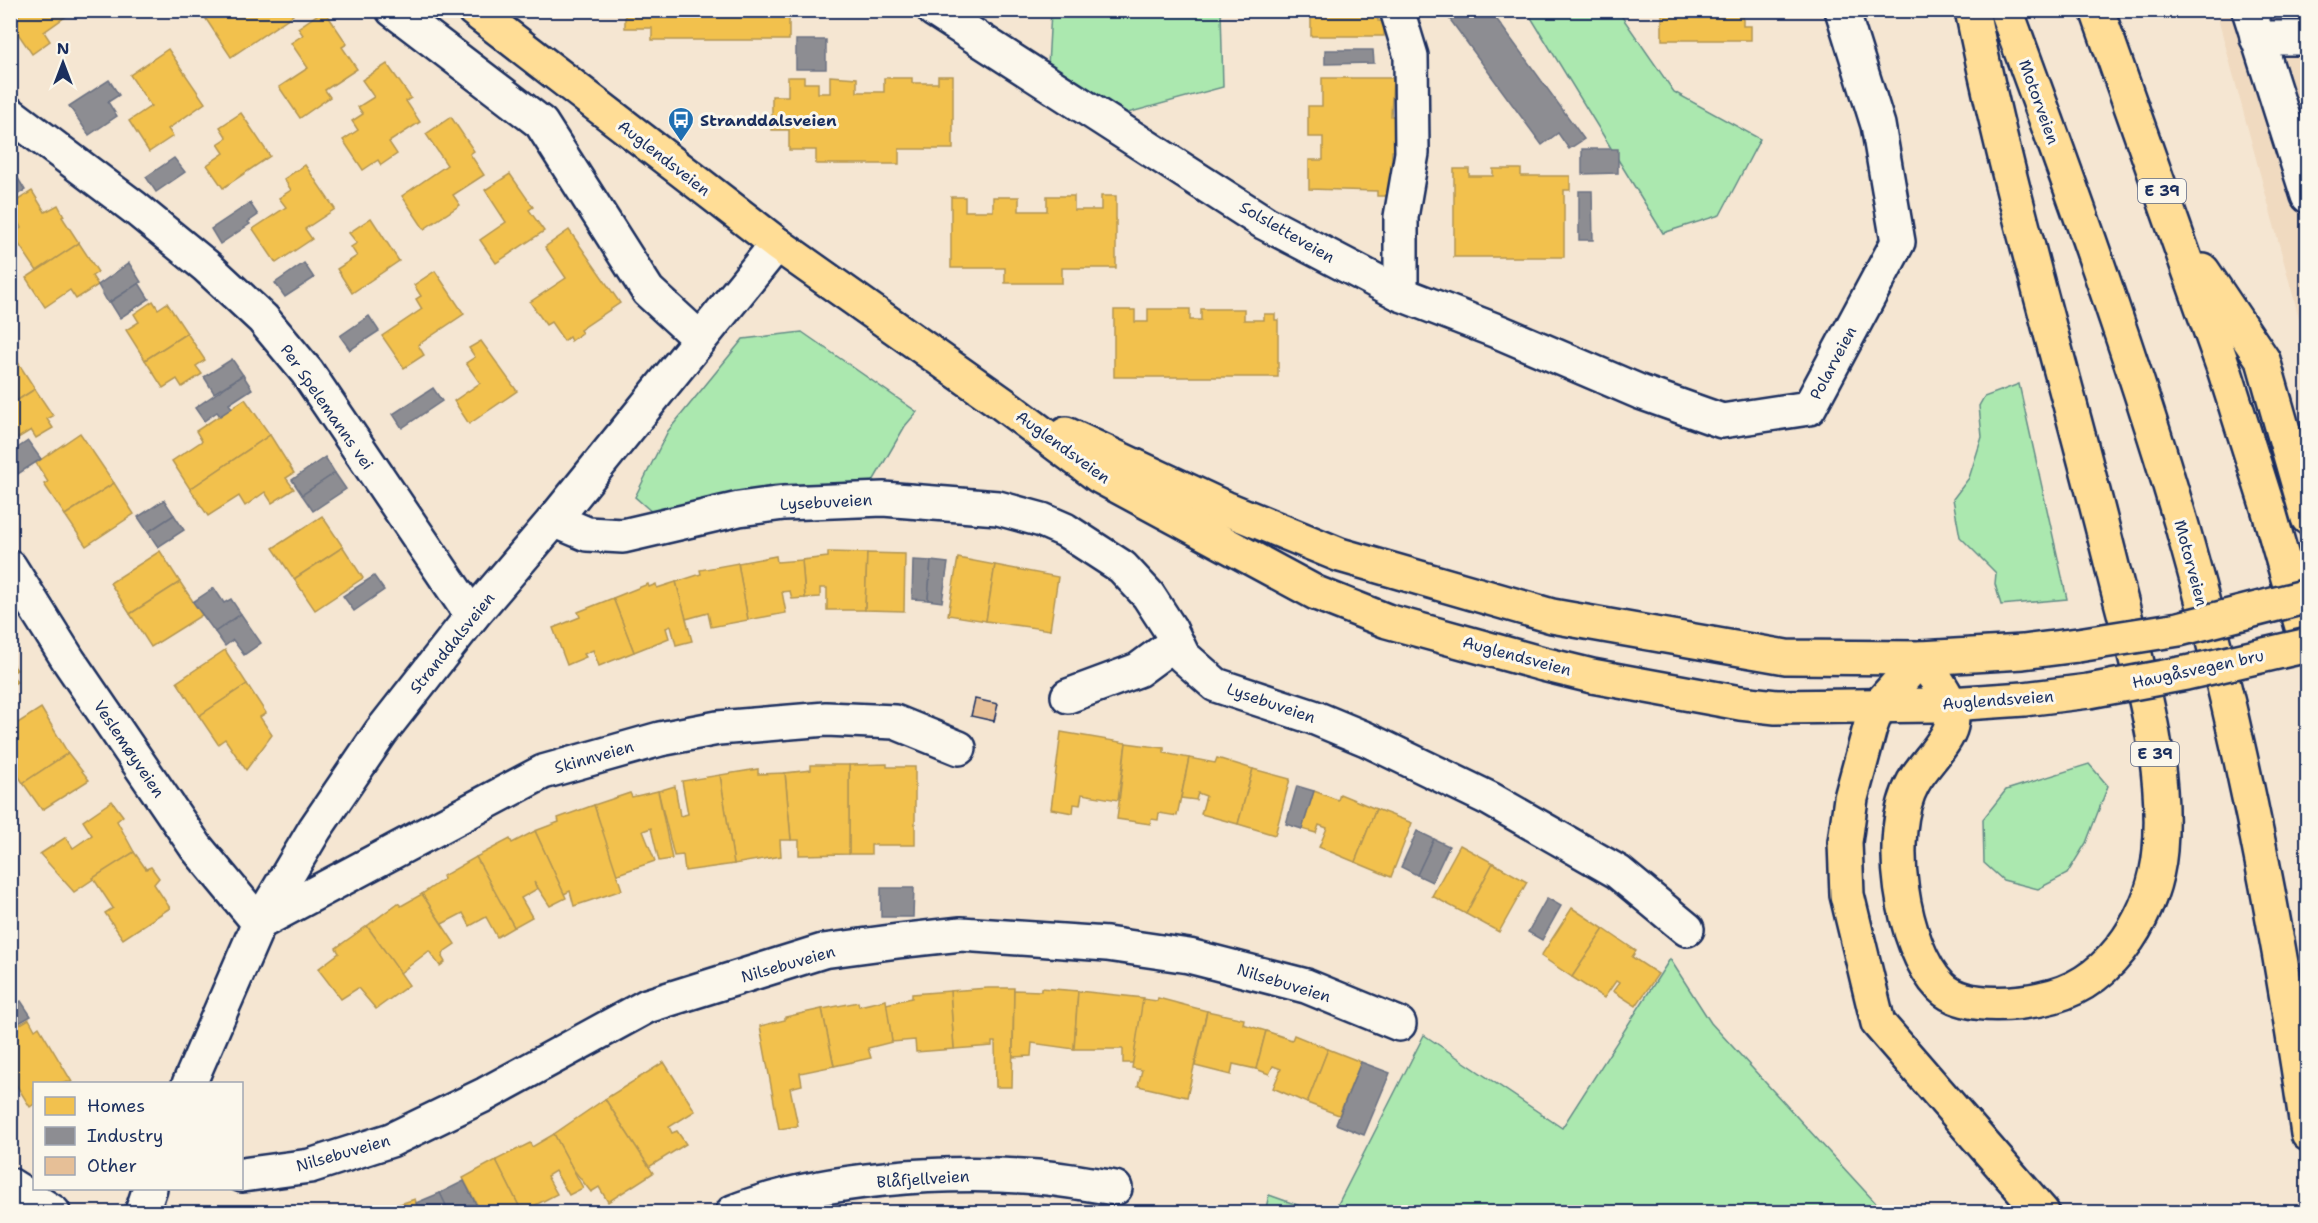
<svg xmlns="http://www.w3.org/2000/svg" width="2318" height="1223" viewBox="0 0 2318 1223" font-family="'Shantell Sans',sans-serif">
<rect width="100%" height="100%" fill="#f5e6d2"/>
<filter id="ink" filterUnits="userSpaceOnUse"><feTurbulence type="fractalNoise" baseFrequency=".0167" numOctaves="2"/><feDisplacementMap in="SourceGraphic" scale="12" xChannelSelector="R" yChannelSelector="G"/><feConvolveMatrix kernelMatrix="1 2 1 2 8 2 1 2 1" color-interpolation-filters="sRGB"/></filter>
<g filter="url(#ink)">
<path fill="#f0dac0" d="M2216,11H2307V347Z"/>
<g fill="#abe8af" stroke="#638c86" stroke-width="1.5">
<path d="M1051,11H1221L1223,87L1124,114L1048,66Z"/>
<path d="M1527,11H1618L1674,92L1760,139L1720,215L1663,233Z"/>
<path d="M802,332L917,412L905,426L872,483L775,485L653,513L635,497L668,431L743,339Z"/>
<path d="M2019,384L2067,599L2001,605L1995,584L1996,573L1960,537L1953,499L1969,478L1982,437L1979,406L1984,397Z"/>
<path d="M2089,764L2108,786L2086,843L2067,874L2038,889L2003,880L1984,863L1983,819L2006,790Z"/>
<path d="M1670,959L1711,1023L1884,1212H1334L1424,1035L1562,1128Z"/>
<path d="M1269,1195L1317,1212H1265Z"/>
</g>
<g fill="#f2c14e" stroke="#b29553" stroke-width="1.5">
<path d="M25,10H75L44,32L50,41L32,54L10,22Z"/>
<path d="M200,10H290L293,15L231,57Z"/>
<path d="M324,10L347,44L342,47L357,69L325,90L330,97L300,118L279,87L308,68L291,43L303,35L298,28Z"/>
<path d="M625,10H789V40H652V28H625Z"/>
<path d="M1311,10H1378V21H1384V36H1311Z"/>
<path d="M1662,10H1743V26H1751V40H1662Z"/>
<path d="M168,49L205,103L168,129L173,136L149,152L129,121L151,106L130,75Z"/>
<path d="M387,64L411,98L406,101L420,122L389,142L397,154L381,165L378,160L363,170L343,140L358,130L352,121L363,114L358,107L374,97L362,80Z"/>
<path d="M830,76L857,78V92H884V78H912V83H938V76H953V149H899V164H816V150H789V130H772V96H788V77H804V83H818V93H830Z"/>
<path d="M1322,78H1393L1391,116H1397V151H1392L1390,196H1377V191L1309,189V160H1323V137H1308V106H1322Z"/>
<path d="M241,113L270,156L223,188L207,165L224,153L218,144L227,138L220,127Z"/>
<path d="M451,117L474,151L470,154L484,175L453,195L460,205L424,229L402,196L447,165L426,134Z"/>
<path d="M305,165L335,209L305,229L312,239L276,263L253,229L286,207L279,198L291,190L284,179Z"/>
<path d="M1454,169H1469V176H1493V169H1521V176H1570V190H1564V257H1454Z"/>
<path d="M510,174L533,207L529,210L544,231L496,263L480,240L506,222L485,190Z"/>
<path d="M32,191L45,212L58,205L64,216L62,217L79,243L37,271L12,234L21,228L19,224L13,229L10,226V205Z"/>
<path d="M1047,196H1074V210H1101V196H1116V268H1062V283H1005V268H951V197H965V211H993V197H1019V211H1047Z"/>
<path d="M371,218L399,261L352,293L337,269L357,256L351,247L357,243L349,233Z"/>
<path d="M569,230L620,303L580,330L582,333L571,341L569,337L564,341L551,322L546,325L530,302L566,278L545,247Z"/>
<path d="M79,243L98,272L92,276L98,285L76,299L70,290L45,307L26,278Z"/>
<path d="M435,271L464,314L418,345L424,355L404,368L382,336L422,309L416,299L421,296L414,285Z"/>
<path d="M153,301L158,309L167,303L187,333L145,360L126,330L139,322L134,314Z"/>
<path d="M1148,309H1190V320H1201V309H1244V320H1264V314H1275V320H1278V377H1114V310H1135V322H1148Z"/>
<path d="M187,333L205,360L196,366L202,374L182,387L177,379L163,388L145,360Z"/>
<path d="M481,341L517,391L469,424L454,401L480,383L466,363L475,357L469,348Z"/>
<path d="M17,361L35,389L10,405V362L12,364Z"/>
<path d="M35,389L53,416L47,419L53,428L36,438L31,430L10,443V405Z"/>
<path d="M245,399L270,435L190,489L172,461L202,441L196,431Z"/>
<path d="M80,433L114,483L65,515L44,484L48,482L36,463Z"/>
<path d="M270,435L294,473L286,478L294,489L272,503L265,492L245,506L239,496L208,516L190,489Z"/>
<path d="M114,483L134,514L86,546L65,515Z"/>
<path d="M322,516L343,547L294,579L273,548Z"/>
<path d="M343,547L363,578L315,610L294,579Z"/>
<path d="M160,551L180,582L130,614L110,583Z"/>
<path d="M828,552L867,553L865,610H827V588H820V597L805,598L802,560L828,557Z"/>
<path d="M867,553L905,554L904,611L865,610Z"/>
<path d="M776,556L777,562L802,560L805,598L792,599L790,591L782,592L786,613L748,620L738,563Z"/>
<path d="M958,558L995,565L986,621L948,615Z"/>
<path d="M738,563L748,620L711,627L708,613L686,619L676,582L701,574L700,570Z"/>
<path d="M995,565L1058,577L1050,630L986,621Z"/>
<path d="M180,582L202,615L151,647L130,614Z"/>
<path d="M676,582L692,641L676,645L671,626L666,628L669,638L634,652L613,598L648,584L649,587L656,584L657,588Z"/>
<path d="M613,598L634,652L599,666L593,650L584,654L586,657L567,665L553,628L580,617L578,612Z"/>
<path d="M225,650L247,684L199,716L177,682Z"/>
<path d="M10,661L17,670L11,673L17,682L10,686Z"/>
<path d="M247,684L266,713L260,717L272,735L246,770L225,739L218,744L199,716Z"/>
<path d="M41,708L68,753L23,783L10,763V728Z"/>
<path d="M1061,732L1126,743L1118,800L1082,794L1080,805L1074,804L1073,813L1051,809Z"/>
<path d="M1126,743L1164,748V753L1189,758L1177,816L1159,813L1158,820L1151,819L1150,824L1117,819Z"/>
<path d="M68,753L89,780L42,810L23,783Z"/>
<path d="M1189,758L1215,763L1217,758L1253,769L1238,824L1201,814L1206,796L1198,793L1196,800L1181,798Z"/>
<path d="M887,764V767H915V845H871V854H849V765Z"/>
<path d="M811,765H849V854L799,855V840H791L785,773L811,770Z"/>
<path d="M758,769V774L785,773L791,840H780L781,856L734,864L720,775Z"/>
<path d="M1253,769L1290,779L1275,835L1238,824Z"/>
<path d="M720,775L734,864L685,871L683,855L674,856L658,791L675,786L680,816L688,814L682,781Z"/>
<path d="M658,791L672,859L659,861L651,828L643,831L655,861L615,875L594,805L630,793L632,797Z"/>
<path d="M1314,791L1338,800L1340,794L1376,809L1355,862L1319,847L1327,828L1319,825L1316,833L1302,829Z"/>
<path d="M112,801L123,816L117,821L134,852L74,892L40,854L66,837L73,848L92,835L83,821Z"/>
<path d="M594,805L622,890L574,906L570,891L564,894L535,831L559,822L558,818Z"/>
<path d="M1376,809L1412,823L1391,877L1355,862Z"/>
<path d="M535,831L566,898L550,906L534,882L537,889L521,898L532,917L514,927L476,857L510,839L512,843Z"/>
<path d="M1460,845L1493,863L1466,914L1432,896Z"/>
<path d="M134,852L146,869L151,867L159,878L154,884L170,908L123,939L105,913L113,908L93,878Z"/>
<path d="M476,857L514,927L497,937L486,917L470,926L463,913L442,924L422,894L444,879L443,876Z"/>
<path d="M1493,863L1527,882L1499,932L1466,914Z"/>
<path d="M422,894L455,944L445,951L442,957L445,962L440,966L429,951L400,973L367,926L398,903L401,906Z"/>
<path d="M1572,908L1604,929L1572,977L1541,956Z"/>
<path d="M367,926L409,985L376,1009L358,988L341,999L318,969L339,953L336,948Z"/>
<path d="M1604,929L1636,951L1632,957L1658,974L1636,1006L1613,991L1619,983L1616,981L1604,998L1572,977Z"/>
<path d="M988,988H1014L1012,1087H996L995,1042H992V1046L954,1049L950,991Z"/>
<path d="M1041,988L1078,991L1074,1049L1032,1043L1031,1056L1013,1057L1014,990L1041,991Z"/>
<path d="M950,991L954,1049L916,1052L915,1040L892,1042L886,1004L912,998V994Z"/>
<path d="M1078,991L1144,998L1133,1063H1123V1049H1074Z"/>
<path d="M1158,998L1207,1011L1187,1097L1138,1086L1142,1070L1132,1068L1143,999L1157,1001Z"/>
<path d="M886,1000L892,1042L868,1048L871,1058L834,1066L822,1009L858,1002L859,1006Z"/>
<path d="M822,1009L834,1066L800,1073L802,1085L790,1088L798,1126L779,1129L760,1026L785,1020V1017Z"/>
<path d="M1207,1011L1244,1019L1243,1024L1266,1031L1256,1069L1233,1064L1231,1075L1195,1066Z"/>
<path d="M29,1019L35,1030L39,1027L72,1082L34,1084V1104L30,1107L10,1075V1030Z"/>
<path d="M1266,1031L1292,1040L1294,1035L1328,1049L1307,1103L1273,1088L1281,1069L1273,1066L1269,1074L1256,1069Z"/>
<path d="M1328,1049L1361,1062L1339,1115L1307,1103Z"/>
<path d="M664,1062L695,1111L669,1127L672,1133L677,1131L686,1144L649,1167L605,1099Z"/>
<path d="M605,1099L653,1173L608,1202L599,1187L591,1192L573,1169L554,1134Z"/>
<path d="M554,1134L583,1188L569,1195L555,1171L547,1176L557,1194L522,1212L496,1160L530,1143L532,1147Z"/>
<path d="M496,1160L522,1212H481L463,1178Z"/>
<path d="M415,1199L419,1212H376Z"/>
</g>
<g fill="#8d8d92" stroke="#6b7182" stroke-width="1.5">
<path d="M1443,10H1490L1584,139L1569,149L1558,133L1542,145Z"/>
<rect x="796" y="40" width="30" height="29"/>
<path d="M1325,50H1373L1374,63L1325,64Z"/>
<path d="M109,80L119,95L108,102L117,116L89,135L69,106Z"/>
<path d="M1582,149H1618V173L1582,174Z"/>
<path d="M174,158L185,172L156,192L146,177Z"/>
<path d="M13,170L25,190L10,199V171Z"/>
<path d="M1579,191H1592L1593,240H1579Z"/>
<path d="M250,203L258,215L248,222L250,224L220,244L211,229Z"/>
<path d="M129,263L141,282L108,303L98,285Z"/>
<path d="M304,263L314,278L285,297L275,283Z"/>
<path d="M139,283L149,299L120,318L110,302Z"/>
<path d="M369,316L379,331L350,350L340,336Z"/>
<path d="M232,359L243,375L214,393L204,377Z"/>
<path d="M243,375L252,389L229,404L232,408L220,416L217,412L204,421L195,408Z"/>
<path d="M433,388L442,401L402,428L393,414Z"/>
<path d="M28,441L41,459L10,479V453Z"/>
<path d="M325,457L335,473L302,495L292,480Z"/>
<path d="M335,473L346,489L313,511L302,495Z"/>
<path d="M164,500L174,515L148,532L138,517Z"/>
<path d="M174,515L184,530L158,547L148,532Z"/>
<path d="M913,560L931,561L928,600L912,599Z"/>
<path d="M931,561L948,563L942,602L928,600Z"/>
<path d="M374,576L384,590L354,611L343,596Z"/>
<path d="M214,588L224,603L231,599L241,614L215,632L193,602Z"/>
<path d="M241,614L261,643L244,655L233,640L225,646L215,632Z"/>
<path d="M1297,786L1314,791L1302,829L1286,824Z"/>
<path d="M1417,831L1434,839L1417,875L1401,867Z"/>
<path d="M1434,839L1449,846L1432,882L1417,875Z"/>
<path d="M881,888H914L913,917H881Z"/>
<path d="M1547,898L1561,906L1542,940L1528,932Z"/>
<path d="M21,1001L31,1016L10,1028V1007Z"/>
<path d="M1361,1062L1390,1073L1364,1135L1336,1124Z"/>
<path d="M464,1181L479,1210L474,1212H449L440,1193Z"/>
<path d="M440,1193L449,1212H419L416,1203Z"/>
</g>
<path fill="#e6bf97" stroke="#1b2f5e" stroke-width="1.5" d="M975,699L998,704L994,721L971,716Z"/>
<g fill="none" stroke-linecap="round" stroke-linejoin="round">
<defs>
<g id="minor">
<path d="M393,10L541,123L648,291L699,338"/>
<path d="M934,10L1265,223L1401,294V217L1412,153L1411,56L1397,10"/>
<path d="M2249,10L2308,196"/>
<path d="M2257,38H2308"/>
<path d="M10,114L135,208L206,266L263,319L307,372L472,616"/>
<path d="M1401,294L1502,333L1640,392L1722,421L1809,408L1898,242L1878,125L1842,10"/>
<path d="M554,520L587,534L623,536L739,509L784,503L883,499L998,508L1042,520L1065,530L1122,567L1148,595L1170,629L1183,656L1216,685L1313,717L1366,739L1490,799L1618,872L1687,929"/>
<path d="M10,567L69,661L196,847L259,923L543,772L660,739L718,728L826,719L895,722L959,748"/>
<path d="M1068,696L1138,670L1176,642"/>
<path d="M189,1084L259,923L315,829L381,732L472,616L554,520L777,244"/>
<path d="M242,1175L310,1166L391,1140L486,1094L647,1006L823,951L898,941L961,934L1107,944L1189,956L1306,986L1399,1024"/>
<path d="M10,1185L53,1212"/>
<path d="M142,1212L150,1188"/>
<path d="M733,1212C819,1178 945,1170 1037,1177C1063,1179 1089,1184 1115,1188"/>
</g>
<g id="major">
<path d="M474,10L777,244L1003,404L1099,476L1316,593L1387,621L1543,664L1592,676L1740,703L1776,707L1935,705L2024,699L2089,691"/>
<path d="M1066,434L1225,508L1340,555L1552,616L1786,657L1921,658L2023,652L2078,645"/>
</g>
<g id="highway">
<path d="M1972,10C2010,199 2067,383 2113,570C2135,660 2168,755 2160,850C2155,910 2115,979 2053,996C2024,1004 1965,1011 1941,987C1901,946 1885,833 1913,783C1922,766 1947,743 1951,726C1957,701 1934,678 1921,658L1878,706L1870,728L1851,798L1845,842L1847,895L1878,1023L2042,1212"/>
<path d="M2006,10C2069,181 2131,352 2182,526C2239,725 2279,930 2308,1134"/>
<path d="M2097,10L2225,372L2268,508L2308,648"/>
<path d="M2203,271L2263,360L2308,518"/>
</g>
</defs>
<use href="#minor" stroke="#1b2f5e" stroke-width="38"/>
<use href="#major" stroke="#1b2f5e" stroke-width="38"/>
<use href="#highway" stroke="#1b2f5e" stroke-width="38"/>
<use href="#minor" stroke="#fbf7ec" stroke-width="33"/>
<use href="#major" stroke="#ffdd96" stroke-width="33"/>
<use href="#highway" stroke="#ffdd96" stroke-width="33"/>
<defs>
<g id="major-bridge">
<path d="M2078,645L2179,629L2308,596"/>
<path d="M2089,691L2186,673L2308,645"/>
</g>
</defs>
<use href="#major-bridge" stroke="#1b2f5e" stroke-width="38" stroke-linecap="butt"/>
<use href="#major-bridge" stroke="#ffdd96" stroke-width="33"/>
</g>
</g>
<defs>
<symbol id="bus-pin" viewBox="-11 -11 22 30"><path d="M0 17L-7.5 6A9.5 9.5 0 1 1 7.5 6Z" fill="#1f6fb2" stroke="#fbf7ec"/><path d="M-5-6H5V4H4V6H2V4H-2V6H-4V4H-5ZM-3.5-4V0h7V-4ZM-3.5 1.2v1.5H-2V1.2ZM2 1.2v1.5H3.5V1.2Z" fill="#fff"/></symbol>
</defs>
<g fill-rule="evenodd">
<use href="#bus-pin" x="666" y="105" width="30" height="40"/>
</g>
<g text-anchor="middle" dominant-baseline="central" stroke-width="6" stroke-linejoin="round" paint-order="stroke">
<g fill="#fbf7ec" stroke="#5e6b89" stroke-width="1.5">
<rect x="2138" y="179" width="48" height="24" rx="4.5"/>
<rect x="2131" y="742" width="48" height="24" rx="4.5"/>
</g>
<g font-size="15" font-weight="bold" fill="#1b2f5e">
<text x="2162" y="191">E 39</text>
<text x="2155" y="754">E 39</text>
</g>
<g font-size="16" fill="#1b2f5e" stroke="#fbf7ec">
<text transform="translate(2039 102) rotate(70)">Motorveien</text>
<text transform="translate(664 158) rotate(38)">Auglendsveien</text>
<text transform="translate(1287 232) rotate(30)">Solsletteveien</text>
<text transform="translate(1833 363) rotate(-62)">Polarveien</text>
<text transform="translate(327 407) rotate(55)">Per Spelemanns vei</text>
<text transform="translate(1063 447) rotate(36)">Auglendsveien</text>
<text transform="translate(826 502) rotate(-3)">Lysebuveien</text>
<text transform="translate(2191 563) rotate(75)">Motorveien</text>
<text transform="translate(452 643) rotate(-51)">Stranddalsveien</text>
<text transform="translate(1517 656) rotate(15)">Auglendsveien</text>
<text transform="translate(2198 669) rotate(-12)">Haugåsvegen bru</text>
<text transform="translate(1998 700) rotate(-4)">Auglendsveien</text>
<text transform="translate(1271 703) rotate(19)">Lysebuveien</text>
<text transform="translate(129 749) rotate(56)">Veslemøyveien</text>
<text transform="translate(594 757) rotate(-16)">Skinnveien</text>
<text transform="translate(788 964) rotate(-16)">Nilsebuveien</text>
<text transform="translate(1284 983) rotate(17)">Nilsebuveien</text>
<text transform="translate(343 1153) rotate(-16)">Nilsebuveien</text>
<text transform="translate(923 1179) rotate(-4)">Blåfjellveien</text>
</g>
<g font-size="16" font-weight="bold" fill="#1b2f5e" stroke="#fbf7ec" text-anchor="start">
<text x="700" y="120">Stranddalsveien</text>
</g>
</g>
<rect width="2318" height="1223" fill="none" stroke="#fbf7ec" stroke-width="36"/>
<rect x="18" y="18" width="2282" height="1187" fill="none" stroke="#1b2f5e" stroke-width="2" filter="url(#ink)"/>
<rect x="33" y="1082" width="210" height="108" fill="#fbf7ec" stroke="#a1a7b3" stroke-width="1.5"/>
<rect x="45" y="1097" width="30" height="18" fill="#f2c14e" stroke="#a1a7b3" stroke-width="1.5"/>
<text x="87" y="1112" font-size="18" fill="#1b2f5e">Homes</text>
<rect x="45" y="1127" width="30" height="18" fill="#8d8d92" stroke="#a1a7b3" stroke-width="1.5"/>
<text x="87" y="1142" font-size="18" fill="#1b2f5e">Industry</text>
<rect x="45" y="1157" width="30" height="18" fill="#e6bf97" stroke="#a1a7b3" stroke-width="1.5"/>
<text x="87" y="1172" font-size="18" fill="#1b2f5e">Other</text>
<g transform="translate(63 63)" stroke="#fbf7ec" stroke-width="4.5" paint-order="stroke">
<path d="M0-4.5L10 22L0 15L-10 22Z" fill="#1b2f5e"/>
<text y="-9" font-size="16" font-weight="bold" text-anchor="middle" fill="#1b2f5e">N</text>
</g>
</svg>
